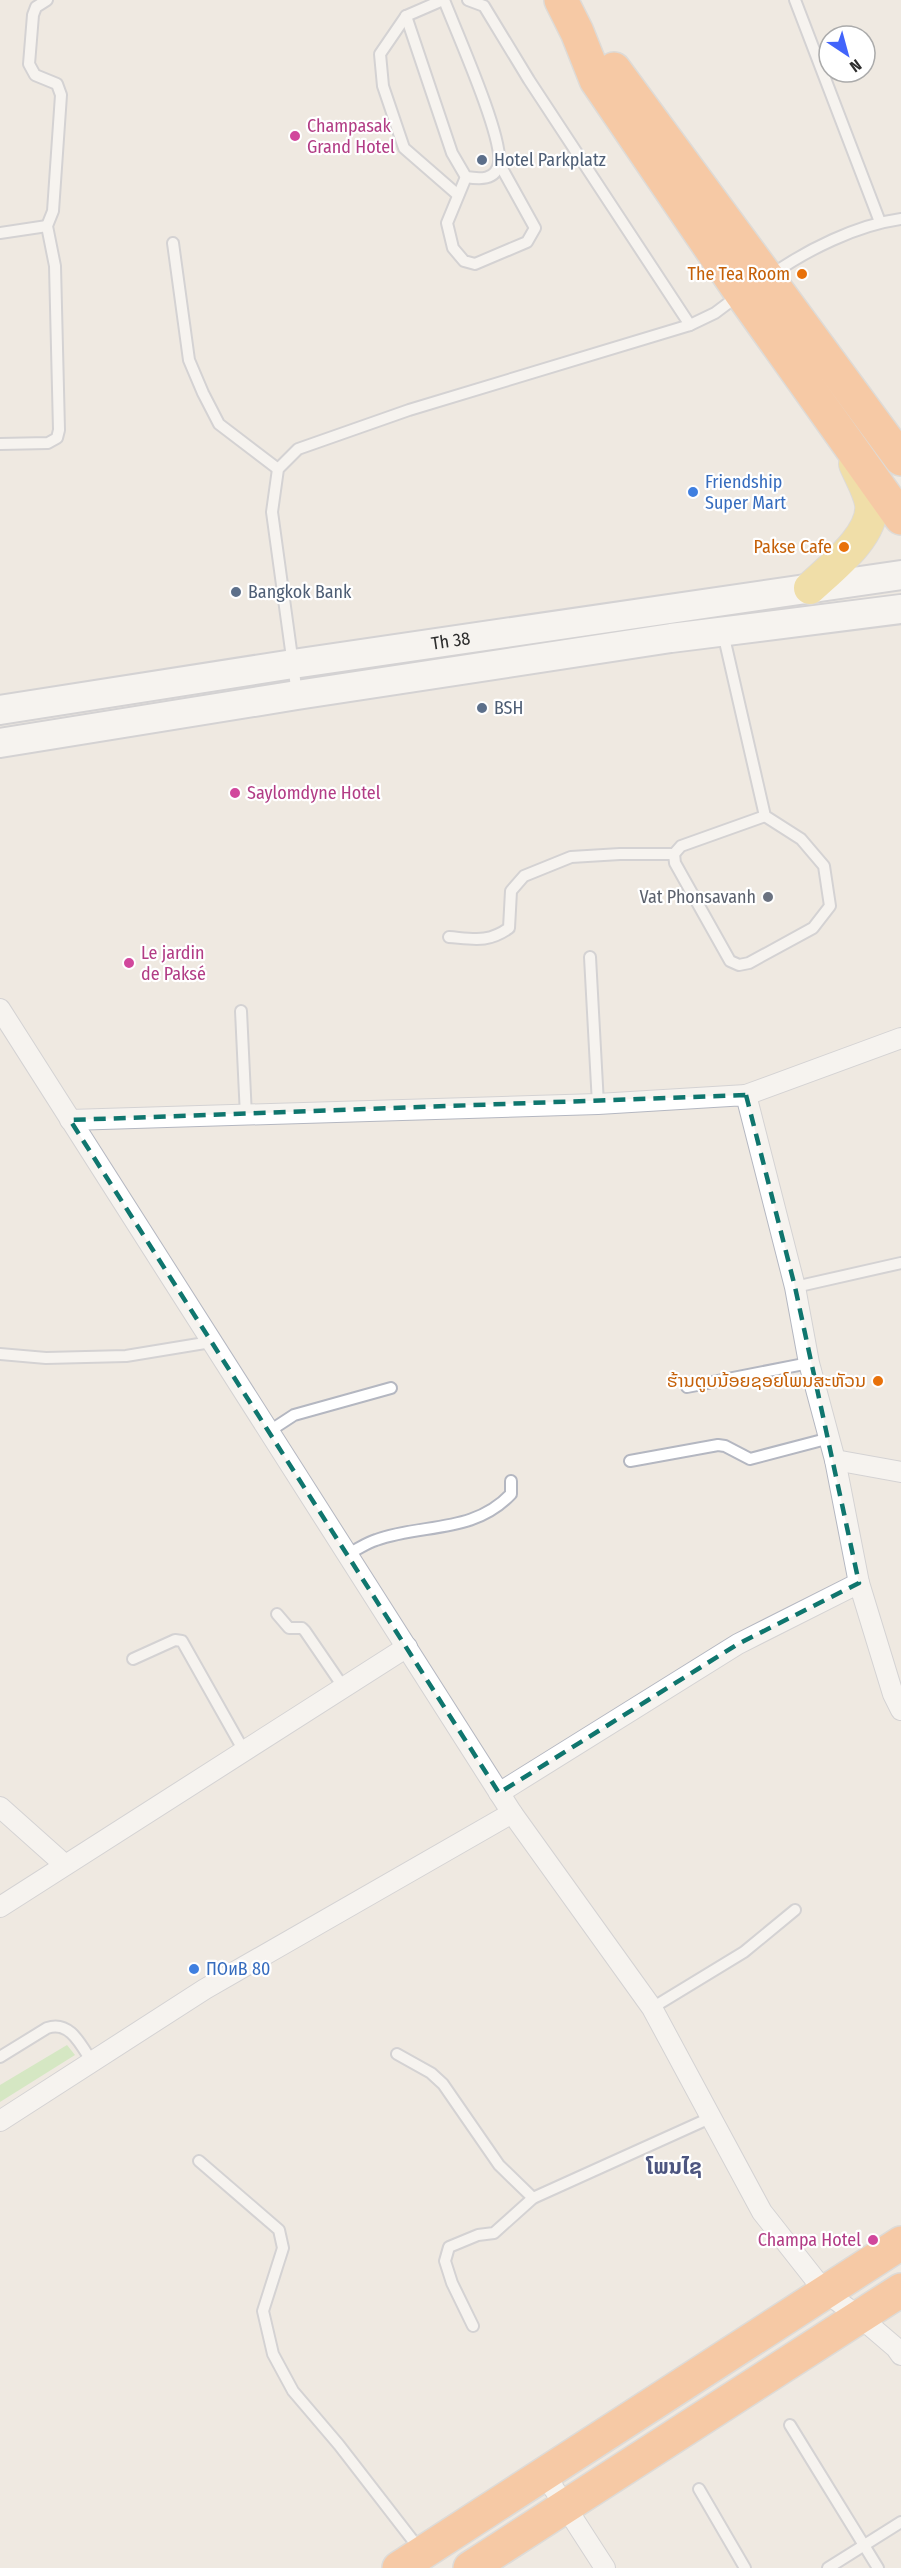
<svg xmlns="http://www.w3.org/2000/svg" width="901" height="2568" viewBox="0 0 901 2568" font-family="'Fira Sans Condensed','Noto Sans Lao',sans-serif">
<rect width="100%" height="100%" fill="#efe9e1"/>
<path fill="#b6e59e" d="M67,2045L75,2055L0,2102V2085Z"/>
<g fill="none" stroke-linecap="round" stroke-linejoin="round">
<defs>
<g id="lane">
<path d="M443,0L406,16L452,153L466,177C479,179 496,181 499,163C503,136 456,31 444,0"/>
<path d="M468,0L484,6L529,80L690,325L715,313L739,295"/>
<path d="M795,0L880,222"/>
<path d="M406,16L380,54L383,86L404,148L458,195"/>
<path d="M466,177L447,223L453,248L464,261L475,264L527,242L535,228L499,163"/>
<path d="M0,233L47,226"/>
<path d="M173,243L189,360L203,393L219,424L278,469"/>
<path d="M770,276C806,250 857,225 901,219"/>
<path d="M0,444L48,443L57,438L59,430L55,266L47,226L53,211L61,95L57,84L35,75L29,64L33,15L36,7L47,0"/>
<path d="M297,694L272,512L278,469L298,449L409,410L690,325"/>
<path d="M674,854L675,863L730,961L739,965L749,963L813,928L830,906L824,866L801,839L765,816L723,633"/>
<path d="M449,937C474,939 488,943 509,928L511,891L524,876L571,857L620,854H674L681,846L765,816"/>
<path d="M590,957L598,1104"/>
<path d="M241,1011L246,1116"/>
<path d="M795,1287L901,1263"/>
<path d="M0,1354L46,1358L126,1356L211,1342"/>
<path d="M687,1387L809,1363"/>
<path d="M268,1432L294,1415L391,1388"/>
<path d="M630,1461L718,1445L725,1446L750,1459L830,1438"/>
<path d="M347,1554C357,1550 366,1543 376,1540C423,1523 473,1534 511,1494V1481"/>
<path d="M277,1614L289,1628H302L305,1631L344,1688"/>
<path d="M133,1659L175,1640L182,1641L244,1751"/>
<path d="M652,2008L744,1952L795,1910"/>
<path d="M397,2054L431,2073L443,2084L499,2165L533,2198"/>
<path d="M0,2057L47,2028C70,2020 81,2045 92,2062"/>
<path d="M199,2161L279,2230L283,2248L263,2311L273,2354L293,2391L339,2445L421,2551"/>
<path d="M473,2326L452,2283L445,2261L449,2247L478,2235L494,2233L533,2198L710,2118"/>
<path d="M790,2425L878,2568"/>
<path d="M699,2489L745,2568"/>
<path d="M828,2568L901,2522"/>
</g>
<g id="street">
<path d="M0,1009L512,1813L652,2008L762,2212L825,2292L861,2318L896,2348L901,2355"/>
<path d="M746,1095L901,1038"/>
<path d="M70,1120L598,1104L746,1095L795,1287L809,1363L835,1460L859,1583"/>
<path d="M835,1460L901,1472"/>
<path d="M499,1793L738,1644L859,1583L893,1694L901,1710"/>
<path d="M0,1807L65,1865"/>
<path d="M0,1907L407,1647"/>
<path d="M0,2121L205,1989L512,1813"/>
<path d="M545,2475L605,2568"/>
</g>
<g id="secondary">
<path id="s1" d="M0,710L293,664L901,575"/>
<path d="M0,743L297,695L671,638L901,609"/>
</g>
<path id="primary" d="M810,588C830,569 875,535 871,504C869,491 860,476 855,464"/>
<g id="highway">
<path d="M561,0L577,32L596,80L741,293L901,518"/>
<path d="M614,69L901,459"/>
<path d="M399,2568L901,2243"/>
<path d="M470,2568L901,2290"/>
</g>
</defs>
<use href="#lane" stroke="#b4b7c1" stroke-width="14"/>
<use href="#street" stroke="#b4b7c1" stroke-width="22"/>
<use href="#secondary" stroke="#b4b7c1" stroke-width="32"/>
<use href="#primary" stroke="#c9c9c9" stroke-width="34"/>
<use href="#highway" stroke="#c9c9c9" stroke-width="36"/>
<use href="#lane" stroke="#fff" stroke-width="10"/>
<use href="#street" stroke="#fff" stroke-width="20"/>
<use href="#secondary" stroke="#fff" stroke-width="28"/>
<use href="#primary" stroke="#f2d163" stroke-width="32"/>
<use href="#highway" stroke="#ffa35c" stroke-width="33"/>
</g>
<path d="M0 0H901V2568H0ZM746,1095L795,1287L859,1583L738,1644L499,1793L70,1120Z" fill="#efe9e1" fill-opacity=".55" fill-rule="evenodd"/>
<path fill="none" stroke="#0f766e" stroke-width="4.5" stroke-dasharray="12 8" stroke-linejoin="round" d="M746,1095L795,1287L859,1583L738,1644L499,1793L70,1120Z"/>
<g fill="#d1479c" stroke="#fff" stroke-width="2">
<circle cx="295" cy="136" r="6"/>
<circle cx="235" cy="793" r="6"/>
<circle cx="129" cy="963" r="6"/>
<circle cx="873" cy="2240" r="6"/>
</g>
<g fill="#5c6f8a" stroke="#fff" stroke-width="2">
<circle cx="482" cy="160" r="6"/>
<circle cx="236" cy="592" r="6"/>
<circle cx="482" cy="708" r="6"/>
</g>
<g fill="#e8710a" stroke="#fff" stroke-width="2">
<circle cx="802" cy="274" r="6"/>
<circle cx="844" cy="547" r="6"/>
<circle cx="878" cy="1381" r="6"/>
</g>
<g fill="#3f7fe0" stroke="#fff" stroke-width="2">
<circle cx="693" cy="492" r="6"/>
<circle cx="194" cy="1969" r="6"/>
</g>
<circle fill="#6b7280" stroke="#fff" stroke-width="2" cx="768" cy="897" r="6"/>
<g text-anchor="middle" dominant-baseline="central" stroke-width="4.5" stroke-linejoin="round" paint-order="stroke">
<g font-size="18" fill="#b23c85" stroke="#fff" text-anchor="start">
<text x="307" y="126">Champasak<tspan x="307" dy="21">Grand Hotel</tspan></text>
<text x="247" y="793">Saylomdyne Hotel</text>
<text x="141" y="953">Le jardin<tspan x="141" dy="21">de Paksé</tspan></text>
<text x="861" y="2240" text-anchor="end">Champa Hotel</text>
</g>
<g font-size="18" fill="#4e5e75" stroke="#fff" text-anchor="start">
<text x="494" y="160">Hotel Parkplatz</text>
<text x="248" y="592">Bangkok Bank</text>
<text x="494" y="708">BSH</text>
</g>
<g font-size="18" fill="#c56008" stroke="#fff" text-anchor="end">
<text x="790" y="274">The Tea Room</text>
<text x="832" y="547">Pakse Cafe</text>
<text x="866" y="1381">ຮ້ານຕູບນ້ອຍຊອຍໂພນສະຫັວນ</text>
</g>
<g font-size="18" fill="#366cbe" stroke="#fff" text-anchor="start">
<text x="705" y="482">Friendship<tspan x="705" dy="21">Super Mart</tspan></text>
<text x="206" y="1969">ПОиВ 80</text>
</g>
<g font-size="18" fill="#2e2e2e" stroke="#fff">
<text stroke="none"><textPath href="#s1" startOffset="456">Th 38</textPath></text>
</g>
<g font-size="18" fill="#5b616d" stroke="#fff" text-anchor="end">
<text x="756" y="897">Vat Phonsavanh</text>
</g>
<g font-size="21" font-weight="bold" fill="#4d5680" stroke="#fff">
<text x="674" y="2167">ໂພນໄຊ</text>
</g>
</g>
<g transform="translate(847 54) rotate(144)"><circle r="28" fill="#ffffff" stroke="#ababab" stroke-width="1.5"/>
<path d="M0-4.5L10 22L0 15L-10 22Z" fill="#4264fb"/>
<text y="-9" font-size="16" font-weight="bold" text-anchor="middle" fill="#2e2e2e">N</text>
</g>
</svg>
